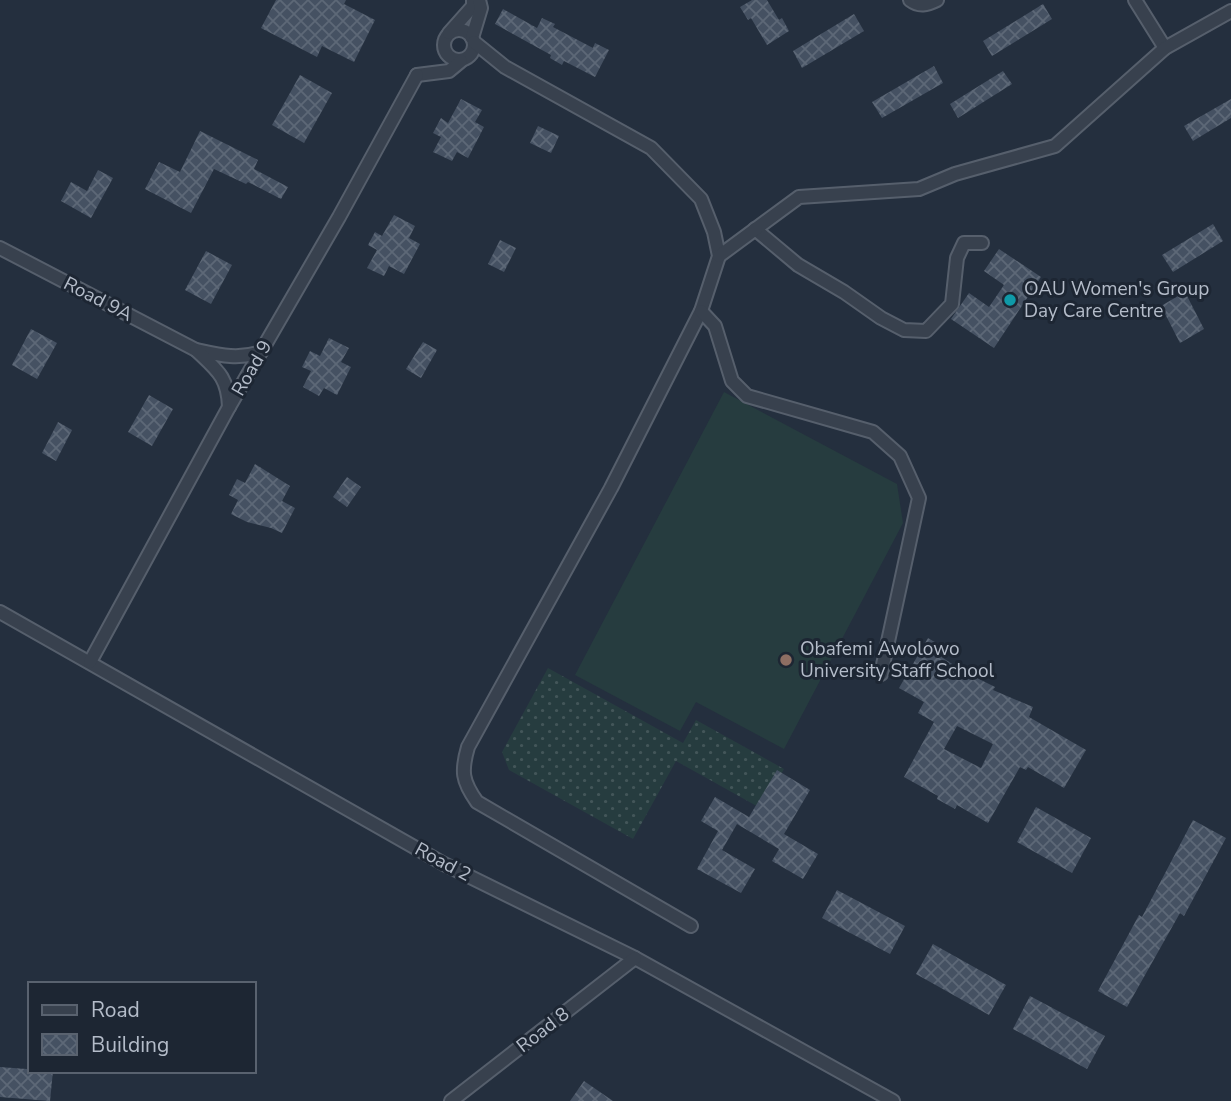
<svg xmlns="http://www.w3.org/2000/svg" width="1231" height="1101" viewBox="0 0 1231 1101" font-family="'Nunito Sans',sans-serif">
<defs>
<pattern id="grass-dots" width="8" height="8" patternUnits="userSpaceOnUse" patternTransform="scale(1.75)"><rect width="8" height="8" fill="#263c3f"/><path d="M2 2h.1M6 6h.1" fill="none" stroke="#435659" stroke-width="1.8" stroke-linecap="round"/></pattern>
<pattern id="building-cross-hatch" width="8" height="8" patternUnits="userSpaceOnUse" patternTransform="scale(1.75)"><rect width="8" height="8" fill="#455162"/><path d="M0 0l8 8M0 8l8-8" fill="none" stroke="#5d6877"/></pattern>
</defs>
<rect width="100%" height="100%" fill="#242f3e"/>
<path fill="url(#grass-dots)" d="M548,668L683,743L696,720L784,769L762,809L676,761L633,839L509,770L502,752Z"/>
<path fill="#263c3f" d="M724,392L897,484L903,523L784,749L696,702L680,731L575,675Z"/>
<g fill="url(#building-cross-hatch)" fill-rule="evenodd">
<path d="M276,0H346L344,4L375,20L354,62L322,46L317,57L261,28Z"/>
<path d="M752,0H767L779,20L782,18L789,31L767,45L751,18L748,20L740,7Z"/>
<path d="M1043,4L1052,19L992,56L983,41Z"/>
<path d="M503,9L537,28L542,18L555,24L553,27L593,48L595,43L609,50L595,77L564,61L562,65L550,58L551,55L495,24Z"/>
<path d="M854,14L864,31L802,68L793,51Z"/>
<path d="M934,66L943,83L882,118L872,102Z"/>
<path d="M1003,71L1012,84L958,118L950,104Z"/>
<path d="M300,75L332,93L304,143L272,125Z"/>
<path d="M461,99L482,110L475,122L484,127L468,158L457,152L452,161L433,152L441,137L433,133L441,118L448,123Z"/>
<path d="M1231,99V118L1193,141L1184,126Z"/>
<path d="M538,126L559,136L551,153L530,143Z"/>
<path d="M200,131L258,160L254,169L288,187L281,199L248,182L246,184L214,169L191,213L145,189L159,162L180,172Z"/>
<path d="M98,170L113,178L91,218L61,201L71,182L87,191Z"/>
<path d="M394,215L415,226L409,238L420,244L404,274L389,266L384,276L367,268L377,250L368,245L375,232L382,236Z"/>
<path d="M1213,224L1223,241L1173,272L1162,255Z"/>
<path d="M500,240L516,248L504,272L488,264Z"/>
<path d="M999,249L1041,277L994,348L951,319L969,293L989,307L1004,285L984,271Z"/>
<path d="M206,251L232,265L211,304L185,290Z"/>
<path d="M1185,292L1204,329L1180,343L1161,306Z"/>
<path d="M31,329L57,343L37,379L12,365Z"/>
<path d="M329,338L349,348L341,362L351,367L337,395L324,388L319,396L303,387L311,371L302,367L310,351L320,356Z"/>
<path d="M423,342L437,350L421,378L406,369Z"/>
<path d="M149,395L173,409L152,446L128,432Z"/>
<path d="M58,422L72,430L56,461L42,453Z"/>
<path d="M255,464L290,486L282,501L295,508L282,533L271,528L247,522L231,514L238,500L229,495L237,479L245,483Z"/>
<path d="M347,477L361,487L347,507L333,497Z"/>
<path d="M928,638L948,650L943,658L963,671L995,687L993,690L1033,707L1029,717L1086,750L1064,788L1028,767L1026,770L1020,767L988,823L957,805L955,809L937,799L938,796L904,777L934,722L918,713L924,702L899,688ZM957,726L993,744L981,768L944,749Z"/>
<path d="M777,770L810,790L784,834L818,854L803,879L772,861L779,849L737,824L722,850L755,869L741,893L697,869L718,831L701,821L715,797L749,817Z"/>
<path d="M1036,807L1091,838L1072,873L1017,842Z"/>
<path d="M1193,820L1226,838L1184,916L1180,913L1127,1007L1098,991L1139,915L1142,917Z"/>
<path d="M837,890L905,926L890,954L822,918Z"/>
<path d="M933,944L1006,985L989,1015L916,974Z"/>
<path d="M1030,996L1105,1036L1087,1069L1013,1029Z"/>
<path d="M0,1067L53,1071L50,1101L0,1097Z"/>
<path d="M584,1081L613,1101H570Z"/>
</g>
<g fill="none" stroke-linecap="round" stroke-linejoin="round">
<defs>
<g id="minor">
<path d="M910,0C919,7 927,5 937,0"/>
<path d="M1135,0L1165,48"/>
<circle cx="459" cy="45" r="15"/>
<path d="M449,33L473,6V0"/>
<path d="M472,38L481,8L479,0"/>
<path d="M474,42L505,67L651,148L701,199L714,232L719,256L701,311L611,488L468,747C461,771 462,781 477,802L691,926"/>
<path d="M417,75L449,71L461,61"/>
<path d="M755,229L798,265L844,292L881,318L904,330L926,331L952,304L957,258L964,243H982"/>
<path d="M0,248L196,350C219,355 238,360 261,352"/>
<path d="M719,256L799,197L919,189L955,174L1055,146L1165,48L1231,11"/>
<path d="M701,311L715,326L732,381L747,396L873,432L900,456L919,498L881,674"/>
<path d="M196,350C217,370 228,377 229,407"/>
<path d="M0,612L444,864L635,958L893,1101"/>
<path d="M90,662L229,407L339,217L417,75"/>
<path d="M451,1101L635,958"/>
</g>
</defs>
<use href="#minor" stroke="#565f6c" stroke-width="16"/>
<use href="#minor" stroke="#38414e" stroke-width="12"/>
</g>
<circle fill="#0f9aa8" stroke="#1d2633" stroke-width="2.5" cx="1010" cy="300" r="7"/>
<circle fill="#8d6e63" stroke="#1d2633" stroke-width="2.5" cx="786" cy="660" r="7"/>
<g text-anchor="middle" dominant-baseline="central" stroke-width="6" stroke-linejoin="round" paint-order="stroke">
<g font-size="19" fill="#b4bcc9" stroke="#1d2633" text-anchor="start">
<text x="1024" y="289">OAU Women's Group<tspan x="1024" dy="22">Day Care Centre</tspan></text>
<text x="800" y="649">Obafemi Awolowo<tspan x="800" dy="22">University Staff School</tspan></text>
</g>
<g font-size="19" fill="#b4bcc9" stroke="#1d2633">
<text transform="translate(98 299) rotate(27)">Road 9A</text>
<text transform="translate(252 368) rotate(-60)">Road 9</text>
<text transform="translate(443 862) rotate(28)">Road 2</text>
<text transform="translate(543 1030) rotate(-38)">Road 8</text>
</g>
</g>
<rect x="28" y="982" width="228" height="91" fill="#1d2633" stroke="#59626f" stroke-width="2"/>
<rect x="42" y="1005" width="35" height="10" fill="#38414e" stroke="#59626f" stroke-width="2"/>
<text x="91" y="1017" font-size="21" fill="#b4bcc9">Road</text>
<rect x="42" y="1034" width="35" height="21" fill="url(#building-cross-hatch)" stroke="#59626f" stroke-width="2"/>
<text x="91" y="1052" font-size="21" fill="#b4bcc9">Building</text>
</svg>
